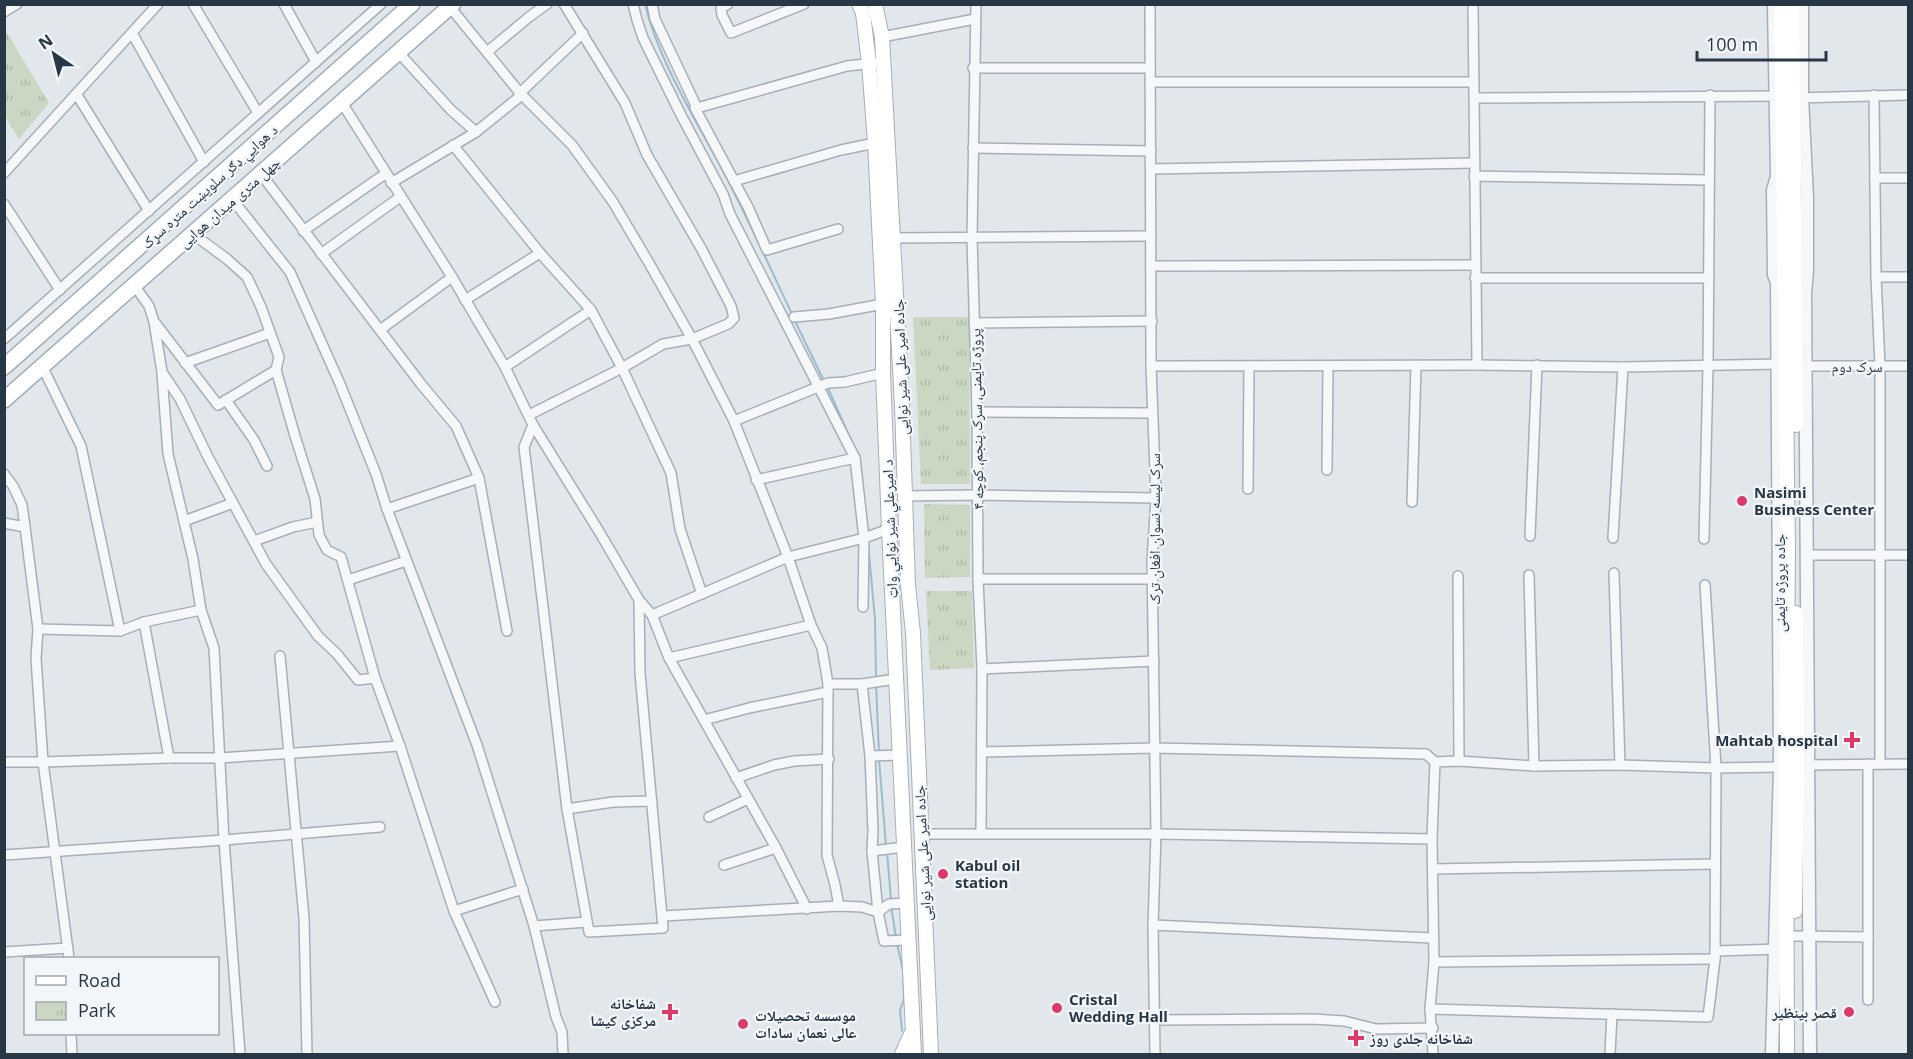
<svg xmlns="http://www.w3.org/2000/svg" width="1913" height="1059" viewBox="0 0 1913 1059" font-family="'Open Sans','Noto Naskh Arabic',sans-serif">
<defs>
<pattern id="park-tufts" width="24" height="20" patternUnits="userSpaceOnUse" patternTransform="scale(1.5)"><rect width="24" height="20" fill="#cad7c2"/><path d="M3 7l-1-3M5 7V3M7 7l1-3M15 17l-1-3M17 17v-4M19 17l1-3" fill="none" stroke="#aeb9a8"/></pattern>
</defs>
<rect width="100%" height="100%" fill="#e2e7ec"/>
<g fill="url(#park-tufts)">
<path d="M4,28L49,103L19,139L5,116Z"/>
<path d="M913,317H969L970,484H921Z"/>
<path d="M924,504L970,505V577L925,578Z"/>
<path d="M926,591H972L974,668L930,670Z"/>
</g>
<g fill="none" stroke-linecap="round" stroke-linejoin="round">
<g stroke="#99bccf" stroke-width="2">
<path d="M645,4C659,62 695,118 723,171C748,218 770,268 793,316"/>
<path d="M795,321L824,381"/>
<path d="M827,386L855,449"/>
<path d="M860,463L862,478"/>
<path d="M868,543L875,619L876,678"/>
<path d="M876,684L879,753"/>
<path d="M879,759L886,846"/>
<path d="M887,852L891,900"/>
<path d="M891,905L896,938"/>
<path d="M897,944L903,970L904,1000L900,1010L902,1031"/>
</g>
<defs>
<g id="minor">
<path d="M193,4L258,113"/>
<path d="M284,4L316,62"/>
<path d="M633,4L637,20L643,38L680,113L723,194L730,214L855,458L864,538L863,607"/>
<path d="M652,4L655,19L697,108H695L748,207L767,250L838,229"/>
<path d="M728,4L721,8L722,15L731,33L804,4"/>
<path d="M976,4L972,238L977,412L978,579L982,669L981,833"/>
<path d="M1150,4L1151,366L1156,498L1152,561L1156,834L1153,925L1155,1054"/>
<path d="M1473,4L1477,365"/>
<path d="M450,7L520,93L572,145L613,202L649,263L692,339L734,421L788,557L811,625L822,648L828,684L827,855L835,885L839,906"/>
<path d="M4,12L17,4"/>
<path d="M132,33L204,162"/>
<path d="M882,37L975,19"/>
<path d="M487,52L529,17L547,4"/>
<path d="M399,53L451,110L476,132"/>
<path d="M973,68H1150"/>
<path d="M1150,82H1474"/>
<path d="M77,95L149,211"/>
<path d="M1874,95L1876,277L1880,366V763"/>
<path d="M1475,98L1780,96"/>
<path d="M1797,98L1908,95"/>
<path d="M342,103L452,277L505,367L533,425L600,533L639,600L652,615L669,658L776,848L807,909"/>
<path d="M697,108L847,66L875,63"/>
<path d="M453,145L540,253L591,310L622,368L671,473L680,529L702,594"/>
<path d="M973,148L1151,151"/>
<path d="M1151,169L1474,163"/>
<path d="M4,173L158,4"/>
<path d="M261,174L421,384L456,426L479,478L507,631"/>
<path d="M1474,176L1708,180"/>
<path d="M1875,178H1908"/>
<path d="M734,181L841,150L875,143"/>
<path d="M391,183L476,132L518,98L520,93L583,33"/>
<path d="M232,199L290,272L340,384L376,474L387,509L477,745L534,926L556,1017L562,1032L563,1054"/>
<path d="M4,204L60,290"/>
<path d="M303,231L385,174"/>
<path d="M193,234L227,259L247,277L261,307L279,357L276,370L295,436L315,499L319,535L327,550L341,557L375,678"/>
<path d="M893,238L1151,236"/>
<path d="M321,254L400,197"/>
<path d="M1152,266L1475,265"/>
<path d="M1876,277H1908"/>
<path d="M1475,278H1709"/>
<path d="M134,285L149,306L154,322L162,372L180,399L208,457L266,564L318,636L337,654L358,680L375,678L400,746L454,911L495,1002"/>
<path d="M465,300L540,253"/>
<path d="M794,317L829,314L883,304"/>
<path d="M974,323L1152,321"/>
<path d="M156,324L218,405L276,370"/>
<path d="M380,330L452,277"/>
<path d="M4,339L381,4"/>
<path d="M185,363L270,333"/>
<path d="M42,366L81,446L120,631"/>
<path d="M1151,366L1477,365L1623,367L1782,364"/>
<path d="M1801,366H1908"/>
<path d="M505,367L591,310"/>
<path d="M162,374L168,454L193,559L201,610L214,648L224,840L240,1054"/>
<path d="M226,400L254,440L267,466"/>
<path d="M977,412L1152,413"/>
<path d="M529,415L622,368L663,344L692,339L728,324L734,318L731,306L701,248L647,155L625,103L564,4"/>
<path d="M734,421L828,383L845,382L883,373"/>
<path d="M533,425L524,447L567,809L589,932L663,928L640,673L639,600"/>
<path d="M1327,470L1328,366"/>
<path d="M4,474L13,486L22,505L25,527L38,629L36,658L43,762L69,958"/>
<path d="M756,480L855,458"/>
<path d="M1248,489L1249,366"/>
<path d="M904,496L977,495L1156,498"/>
<path d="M1412,502L1416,366"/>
<path d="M387,509L479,478"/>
<path d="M184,521L233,503"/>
<path d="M4,523L25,527"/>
<path d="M1530,536L1537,365"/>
<path d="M1613,538L1623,367"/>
<path d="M1704,539L1708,367L1710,95"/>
<path d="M254,541L293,527L317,522"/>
<path d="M1807,555H1908"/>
<path d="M1614,573L1620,765"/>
<path d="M1529,575L1534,766"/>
<path d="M1458,576L1459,761"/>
<path d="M978,579H1153"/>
<path d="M348,580L406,561"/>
<path d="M652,615L788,557L864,538L889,529"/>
<path d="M144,622L169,758"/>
<path d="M38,629L120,631L144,622L201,610"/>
<path d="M280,656L304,918L307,1054"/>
<path d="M669,658L811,625"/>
<path d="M982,669L1154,661"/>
<path d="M828,684H862L896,679"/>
<path d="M862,684L870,756L873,831L872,851L878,912L884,941L908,940"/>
<path d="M704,720L749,708L828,692"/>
<path d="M982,752L1154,748L1426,754L1435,762L1459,761L1534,766L1620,765L1716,768L1786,767"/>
<path d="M870,756L900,755"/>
<path d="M4,762H43L169,758H220L400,746"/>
<path d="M1803,765L1908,764"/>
<path d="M736,778L774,765L794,761L829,759"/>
<path d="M567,809L613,802L652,801"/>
<path d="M709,817L748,799"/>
<path d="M922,834H1156L1432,839"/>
<path d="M872,851L904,847"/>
<path d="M4,855L224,840L380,827"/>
<path d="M724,865L776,848"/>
<path d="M1433,869L1715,864"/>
<path d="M454,911L523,889"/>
<path d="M663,916L839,906L862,907L878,912L889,904L907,903"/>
<path d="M1153,925L1432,938"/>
<path d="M534,926L587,922"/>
<path d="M1795,936L1868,937"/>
<path d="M1715,951L1781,949"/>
<path d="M4,952L68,948"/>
<path d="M1434,962L1715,959"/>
<path d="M1868,1000V764"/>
<path d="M1430,1009L1708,1017L1715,959L1716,768L1705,585"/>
<path d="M1154,1020L1313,1019L1344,1021L1376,1029L1433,1028"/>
<path d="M71,1034L72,1054"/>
<path d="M1433,1054L1430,1009L1434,962L1432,839L1435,762"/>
<path d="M1610,1054L1612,1014"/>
</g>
<g id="tertiary">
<path d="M1802,4V97L1807,198V270L1805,293L1810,1054"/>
<path d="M1772,1054L1780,767L1777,282L1774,275L1773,190L1777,177L1774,4"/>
</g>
<g id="secondary">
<path d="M859,4L863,13L869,63L875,143L883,304V373L889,529L914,1054"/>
<path d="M875,4L882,37L902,406L908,585L913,633L931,1054"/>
<path d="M1781,4L1788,551L1786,767L1787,1054"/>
<path d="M1792,4L1796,425"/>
<path d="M1795,911L1797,766L1796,613"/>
<path d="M902,1054L911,1034"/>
</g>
<g id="primary">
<path d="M4,367L412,4"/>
<path d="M4,400L453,4"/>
</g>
</defs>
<use href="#minor" stroke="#a6afb7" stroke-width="12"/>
<use href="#tertiary" stroke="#a6afb7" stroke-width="15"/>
<use href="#secondary" stroke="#a6afb7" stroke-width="16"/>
<use href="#primary" stroke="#a0aeb9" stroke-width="18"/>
<use href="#minor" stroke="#f5f7f9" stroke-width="9"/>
<use href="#tertiary" stroke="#f5f7f9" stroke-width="12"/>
<use href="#secondary" stroke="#fff" stroke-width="14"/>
<use href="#primary" stroke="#fff" stroke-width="15"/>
</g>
<g fill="#dd3a6c" stroke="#f2f6f9" stroke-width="2">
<circle cx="1742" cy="501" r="6"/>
<path d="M1849 731h6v6h6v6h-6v6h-6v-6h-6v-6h6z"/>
<circle cx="943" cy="874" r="6"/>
<circle cx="1057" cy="1008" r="6"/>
<path d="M667 1003h6v6h6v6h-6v6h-6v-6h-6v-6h6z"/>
<circle cx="1849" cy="1012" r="6"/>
<circle cx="743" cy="1024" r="6"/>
<path d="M1353 1029h6v6h6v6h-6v6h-6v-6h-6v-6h6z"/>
</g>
<g text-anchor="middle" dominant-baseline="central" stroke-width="4.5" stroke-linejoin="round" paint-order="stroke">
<g font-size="15" fill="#283746" stroke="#f2f6f9">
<text transform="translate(209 186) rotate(-42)">د هوايي ډګر سلویښت متره سړک</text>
<text transform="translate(229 202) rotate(-41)">چهل متری میدان هوایی</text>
<text x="1857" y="366">سرک دوم</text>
<text transform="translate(900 367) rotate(-92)">جاده امیر علی شیر نوایی</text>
<text transform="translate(976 419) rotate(-91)">پروژه تایمنی، سرک پنجم، کوچه ۴</text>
<text transform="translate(889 529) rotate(-92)">د امیرعلي شیر نوايي واټ</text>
<text transform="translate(1154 529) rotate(-90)">سرک لیسه نسوان افغان‌ ترک</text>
<text transform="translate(1779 583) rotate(-90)">جاده پروژه تایمنی</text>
<text transform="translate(922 853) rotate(-93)">جاده امیر علی شیر نوایی</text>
</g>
<g font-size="15" font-weight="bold" fill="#283746" stroke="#f2f6f9" text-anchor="start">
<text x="1754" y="492">Nasimi<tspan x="1754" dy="17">Business Center</tspan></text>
<text x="1838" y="740" text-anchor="end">Mahtab hospital</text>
<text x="955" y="865">Kabul oil<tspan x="955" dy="17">station</tspan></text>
<text x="1069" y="999">Cristal<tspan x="1069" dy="17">Wedding Hall</tspan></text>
<text x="656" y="1003" text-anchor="end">شفاخانه<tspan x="656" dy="17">مرکزی کیشا</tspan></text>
<text x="1837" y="1012" text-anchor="end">قصر بینظیر</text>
<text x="755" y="1015">موسسه تحصیلات<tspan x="755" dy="17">عالی نعمان سادات</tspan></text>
<text x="1370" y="1038">شفاخانه جلدی روز</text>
</g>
</g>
<rect width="1913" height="1059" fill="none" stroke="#283746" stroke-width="12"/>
<rect x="24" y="957" width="195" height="78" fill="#f2f6f9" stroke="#a1aab1" stroke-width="1.5"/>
<rect x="36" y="976" width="30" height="9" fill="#ffffff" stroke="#a1aab1" stroke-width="1.5"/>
<text x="78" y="987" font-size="18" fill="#283746">Road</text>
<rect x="36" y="1002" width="30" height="18" fill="url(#park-tufts)" stroke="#a1aab1" stroke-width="1.5"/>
<text x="78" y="1017" font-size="18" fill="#283746">Park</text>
<g transform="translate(54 54) rotate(325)" stroke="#f2f6f9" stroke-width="4.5" paint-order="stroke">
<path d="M0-4.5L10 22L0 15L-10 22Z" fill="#283746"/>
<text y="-9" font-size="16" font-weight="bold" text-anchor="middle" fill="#283746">N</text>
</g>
<path d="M1697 51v9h129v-9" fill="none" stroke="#283746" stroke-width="3"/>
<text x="1706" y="51" font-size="18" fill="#283746" stroke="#f2f6f9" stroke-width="4.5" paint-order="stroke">100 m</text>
</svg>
